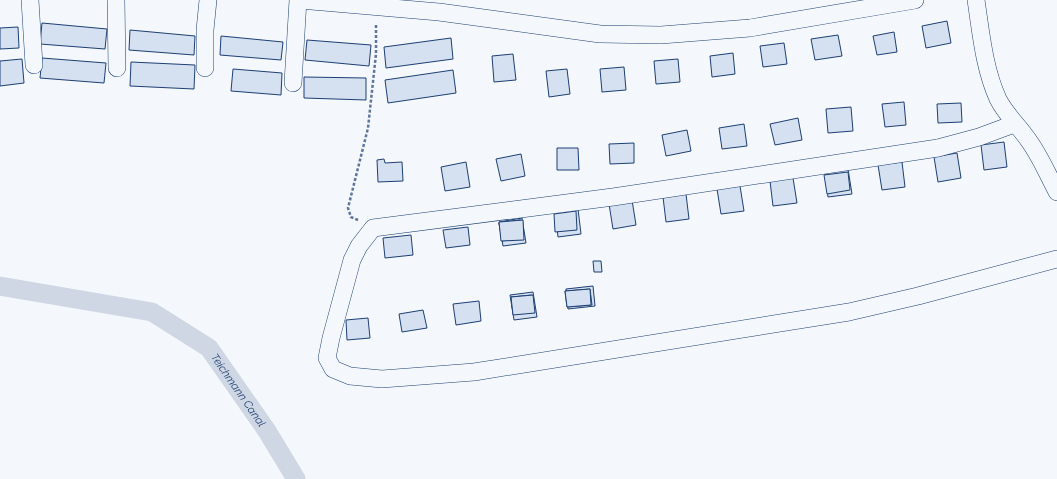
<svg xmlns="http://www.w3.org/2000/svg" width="1057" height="479" viewBox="0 0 1057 479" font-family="Raleway,sans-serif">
<rect width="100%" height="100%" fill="#f4f7fb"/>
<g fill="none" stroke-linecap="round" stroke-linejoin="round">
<path stroke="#cfd7e4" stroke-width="19" id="s1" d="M0,286L152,312L209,348L267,431L296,479"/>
</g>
<g fill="#d5e0f0" stroke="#1d3f73">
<path d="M947,21L951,43L926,48L922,26Z"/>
<path d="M42,23L107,29L105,49L40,44Z"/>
<path d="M18,27L19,48L0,49V28Z"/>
<path d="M130,30L195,36L194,55L129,50Z"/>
<path d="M894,32L897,52L877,55L873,36Z"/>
<path d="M838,35L842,56L815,60L811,39Z"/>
<path d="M221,36L283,42L281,60L220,55Z"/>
<path d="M451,38L453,59L386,68L384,47Z"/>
<path d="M307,40L371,45L369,66L305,60Z"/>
<path d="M784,43L787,64L763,67L760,46Z"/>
<path d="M733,53L735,74L712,77L710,56Z"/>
<path d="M513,54L516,80L494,82L492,56Z"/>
<path d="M42,58L106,63L104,83L40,78Z"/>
<path d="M22,59L24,83L0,86V61Z"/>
<path d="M678,59L680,82L656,84L654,61Z"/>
<path d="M131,62L195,65L194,89L130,86Z"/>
<path d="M624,67L626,90L602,92L600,69Z"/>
<path d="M233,69L282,73L281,95L231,91Z"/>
<path d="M567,69L570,94L549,97L546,71Z"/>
<path d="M453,70L456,93L388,103L385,80Z"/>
<path d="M304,77L366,78V100L304,98Z"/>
<path d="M904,102L906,125L885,127L882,104Z"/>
<path d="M961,103L962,122L938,123L937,104Z"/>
<path d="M851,107L853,131L828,133L826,109Z"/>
<path d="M798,118L802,140L775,145L770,124Z"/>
<path d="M744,124L747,146L722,149L719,128Z"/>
<path d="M687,130L691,151L666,156L662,135Z"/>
<path d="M1004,142L1007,167L984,170L981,145Z"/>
<path d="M634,143V163L610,164L609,144Z"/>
<path d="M557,148H578L579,170H557Z"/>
<path d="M957,153L961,178L938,182L934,157Z"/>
<path d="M521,154L525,176L501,181L496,159Z"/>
<path d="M384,159L385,163L402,162L403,181L378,182L377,160Z"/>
<path d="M466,162L470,187L445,191L441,167Z"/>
<path d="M902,162L905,187L882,190L878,165Z"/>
<path d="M848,169L852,194L828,197L825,172Z"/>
<path d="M848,172L850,190L827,194L824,175Z"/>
<path d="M793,178L797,203L773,206L770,181Z"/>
<path d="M740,186L744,211L721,214L717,189Z"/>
<path d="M686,194L689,219L666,222L663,197Z"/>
<path d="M632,200L636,225L613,229L609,204Z"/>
<path d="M578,209L581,234L558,237L555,212Z"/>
<path d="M576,211L577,230L555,232L554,214Z"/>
<path d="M522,218L526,243L503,246L499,222Z"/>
<path d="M520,220L523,237L502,240L499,223Z"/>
<path d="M521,220L523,238L502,241L499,223Z"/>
<path d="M523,220L524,240L501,241L499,222Z"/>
<path d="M468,227L470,245L446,248L443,230Z"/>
<path d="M411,235L413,255L385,258L383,238Z"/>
<path d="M593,261H601L602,272H594Z"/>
<path d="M593,286L595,306L568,309L566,289Z"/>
<path d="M590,289L592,305L567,307L565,291Z"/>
<path d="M590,289L591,305L567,307L565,291Z"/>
<path d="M533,292L537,317L514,320L510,295Z"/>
<path d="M532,295L534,312L513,314L511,297Z"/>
<path d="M533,295L535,313L513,315L511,297Z"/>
<path d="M479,301L481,321L456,325L453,304Z"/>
<path d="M423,310L427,328L402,332L399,314Z"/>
<path d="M368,318L370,338L347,340L346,320Z"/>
</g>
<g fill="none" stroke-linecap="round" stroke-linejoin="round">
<defs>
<g id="minor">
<path d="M30,0L34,65"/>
<path d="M116,0L117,68"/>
<path d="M300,0L439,12L600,34L661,35L750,28L915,0"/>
<path d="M976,0C981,33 984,68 998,99C1006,115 1019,126 1029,141C1040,156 1048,175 1057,192"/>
<path d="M205,68V30L208,0"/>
<path d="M293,83L298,0"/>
<path d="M1014,124L979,137L938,148L613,197L373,228L359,246L352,260L331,338L327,358L333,369L350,376L382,379L474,372L849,312L918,296L1057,259"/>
</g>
</defs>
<use href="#minor" stroke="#1d3f73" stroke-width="18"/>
<path stroke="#5e769c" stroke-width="2.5" stroke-dasharray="3 2" stroke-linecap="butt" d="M358,220L351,217L348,208L368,128L376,54V23"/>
<use href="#minor" stroke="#f4f7fb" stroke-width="17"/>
</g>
<g text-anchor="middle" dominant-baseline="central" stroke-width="3" stroke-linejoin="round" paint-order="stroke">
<g font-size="11" font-style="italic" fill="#1d3f73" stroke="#f4f7fb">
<text stroke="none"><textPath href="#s1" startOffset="273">Teichmann Canal</textPath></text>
</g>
</g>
</svg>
